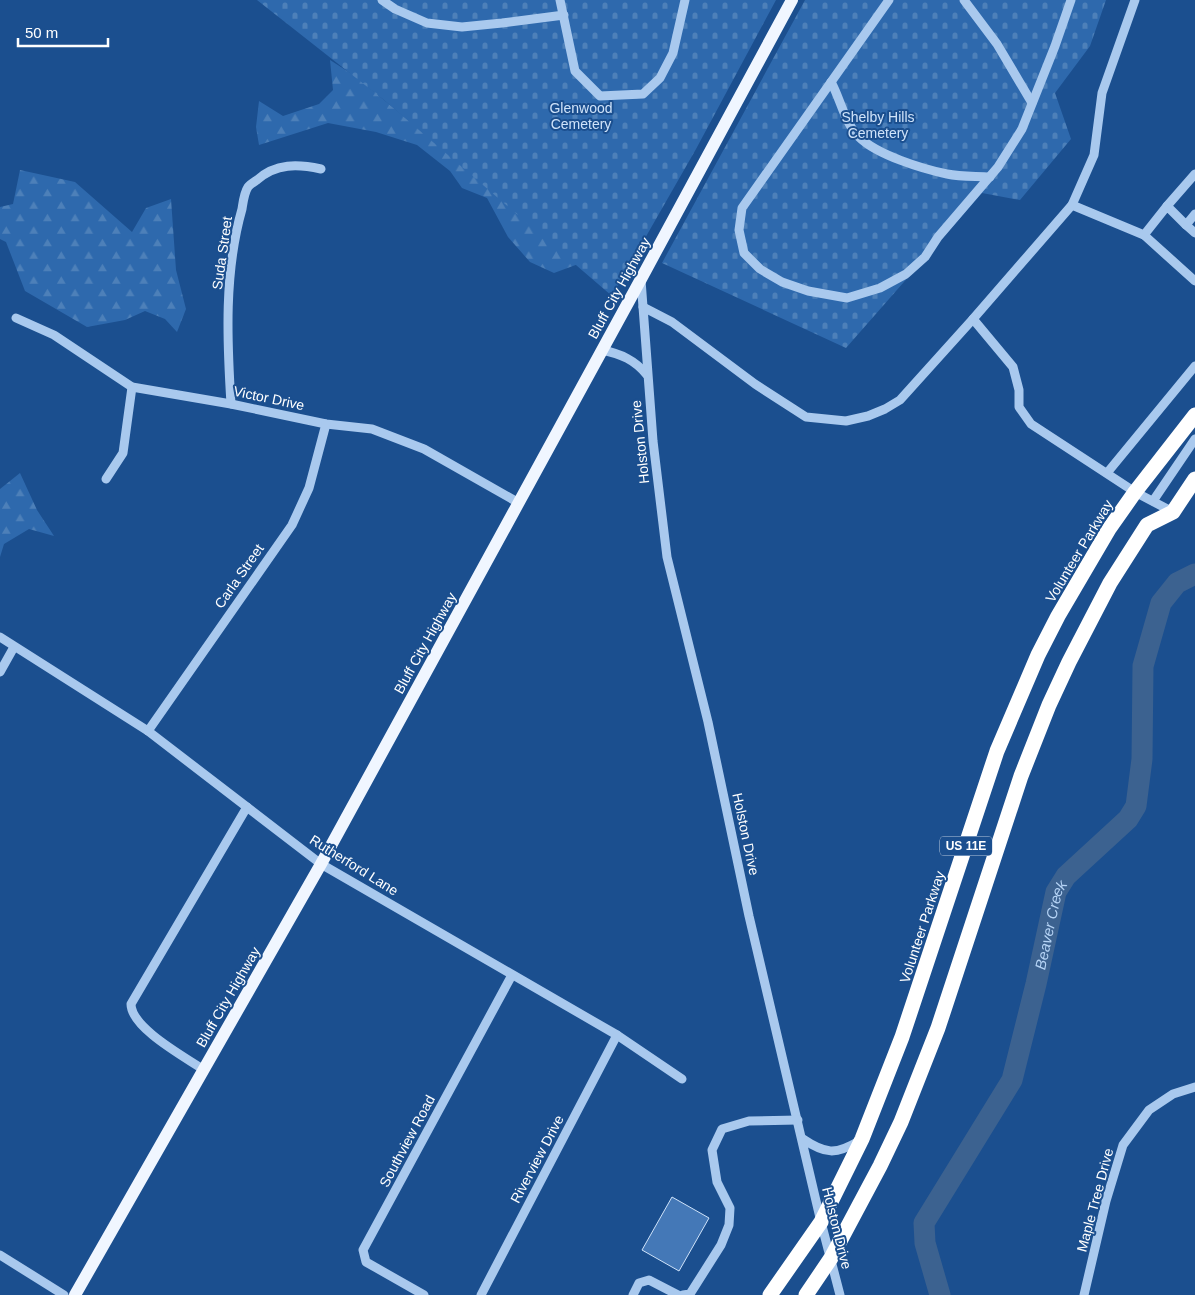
<svg xmlns="http://www.w3.org/2000/svg" width="1195" height="1295" viewBox="0 0 1195 1295" font-family="Helvetica,sans-serif">
<defs>
<pattern id="forest-firs" width="22" height="20" patternUnits="userSpaceOnUse" patternTransform="scale(1.25)"><rect width="22" height="20" fill="#2e69ad"/><path d="M5 1l3.5 6h-7zM16 11l3.5 6h-7z" fill="#4d80b9"/></pattern>
<pattern id="cemetery-stones" width="16" height="16" patternUnits="userSpaceOnUse" patternTransform="scale(1.25)"><rect width="16" height="16" fill="#2e69ad"/><path d="M2 7V4a2 2 0 0 1 4 0v3zM10 15v-3a2 2 0 0 1 4 0v3z" fill="#4d80b9"/></pattern>
</defs>
<rect width="100%" height="100%" fill="#1b4f8f"/>
<g fill="url(#forest-firs)">
<path d="M330,60L355,76L581,263L554,273L530,262L508,237L487,198L462,188L450,171L417,145L376,132L328,123L259,145L256,127L259,101L283,116L319,104L333,90Z"/>
<path d="M20,170L75,182L132,232L146,208L171,199L176,270L186,309L177,332L165,319L145,311L125,320L87,327L25,291L6,242L0,239V207L13,204Z"/>
<path d="M20,473L37,510L54,536L29,529L4,544L0,557V489Z"/>
</g>
<g fill="url(#cemetery-stones)">
<path d="M257,0H776L696,149L612,296L384,100Z"/>
<path d="M805,0H1106L1090,46L1055,93L1071,139L1020,200L982,193L846,348L662,263Z"/>
</g>
<g fill="none" stroke-linecap="round" stroke-linejoin="round">
<path stroke="#3c6290" stroke-width="21" id="s1" d="M940,1295L925,1243L924,1223L1012,1080L1036,984L1056,892L1066,876L1128,819L1136,806L1142,759L1143,666L1161,603L1177,583L1195,574"/>
</g>
<path fill="#4478b7" stroke="#cfe3fa" d="M672,1197L709,1218L679,1271L642,1250Z"/>
<g fill="none" stroke-linecap="round" stroke-linejoin="round">
<g stroke="#a9c9ee" stroke-width="9">
<path d="M382,0L395,9L427,23L462,27L502,23L564,15"/>
<path d="M560,0L575,71L600,96L643,94L660,78L673,53L685,0"/>
<path d="M889,0L742,208L739,230L744,253L760,269L782,282L808,291L847,298L880,288L906,274L925,257L938,237L998,167L1022,129L1055,46L1071,0"/>
<path d="M964,0L997,44L1032,103"/>
<path d="M1135,0L1102,93L1094,155L1072,205L973,319L1013,367L1019,390V407L1031,424L1135,492L1173,512"/>
<path d="M831,82C841,100 844,122 859,137C877,155 923,169 947,174C961,177 976,176 990,177"/>
<path d="M1072,205L1144,235L1167,206L1186,225L1195,214"/>
<path d="M1167,206L1195,174"/>
<path d="M1186,225L1195,233"/>
<path d="M1144,235L1195,281"/>
<path d="M641,280L653,441L667,557L708,722L749,916L821,1222L840,1295"/>
<path d="M643,307L672,322L755,384L806,417L846,421L868,416L885,409L900,400L973,319"/>
<path d="M16,318L54,335L132,387L231,404L326,424L372,429L424,449L519,503"/>
<path d="M602,350C621,354 635,360 647,375"/>
<path d="M231,404C227,340 224,272 242,209C243,203 244,193 248,187C250,184 254,182 257,180C276,163 298,164 321,169"/>
<path d="M1107,473L1195,366"/>
<path d="M106,479L123,453L132,387"/>
<path d="M1153,501L1195,439"/>
<path d="M0,637L148,731L321,864L617,1035L682,1079"/>
<path d="M0,672L14,647"/>
<path d="M148,731L292,525L309,488L326,424"/>
<path d="M204,1070C185,1057 131,1028 131,1004L247,807"/>
<path d="M803,1139C825,1154 836,1155 859,1141"/>
<path d="M0,1255L64,1295"/>
<path d="M424,1295L366,1262L363,1250L512,975"/>
<path d="M481,1295L617,1035"/>
<path d="M633,1295L639,1283L649,1280L678,1295"/>
<path d="M683,1295L690,1294L721,1245L729,1225L730,1208L717,1182L712,1150L722,1129L749,1121L798,1120"/>
<path d="M1084,1295L1106,1201L1123,1145L1149,1110L1173,1094L1195,1087"/>
</g>
<path stroke="#f0f6ff" stroke-width="12" d="M75,1295L321,864L641,279L792,0"/>
<g stroke="#fff" stroke-width="15">
<path d="M770,1295L821,1222L862,1139L902,1037L997,751L1038,655L1058,616L1109,529L1135,492L1195,415"/>
<path d="M806,1295L831,1258L880,1166L901,1122L938,1028L1021,776L1049,705L1069,662L1110,583L1147,525L1173,512L1195,479"/>
</g>
</g>
<g text-anchor="middle" dominant-baseline="central" stroke-width="4" stroke-linejoin="round" paint-order="stroke">
<rect fill="#1b4f8f" stroke="#bbcadd" stroke-width="1" x="940" y="836.5" width="52" height="19" rx="4"/>
<g font-size="12" font-weight="bold" fill="#fff">
<text x="966" y="846">US 11E</text>
</g>
<g font-size="14" fill="#cfe3fa" stroke="#1b4f8f">
<text x="581" y="108">Glenwood<tspan x="581" dy="16">Cemetery</tspan></text>
<text x="878" y="117">Shelby Hills<tspan x="878" dy="16">Cemetery</tspan></text>
</g>
<g font-size="14" fill="#fff" stroke="#1b4f8f">
<text transform="translate(222 253) rotate(-82)">Suda Street</text>
<text transform="translate(619 288) rotate(-61)">Bluff City Highway</text>
<text transform="translate(269 398) rotate(12)">Victor Drive</text>
<text transform="translate(640 442) rotate(-96)">Holston Drive</text>
<text transform="translate(1079 551) rotate(-59)">Volunteer Parkway</text>
<text transform="translate(239 576) rotate(-55)">Carla Street</text>
<text transform="translate(425 643) rotate(-61)">Bluff City Highway</text>
<text transform="translate(746 834) rotate(78)">Holston Drive</text>
<text transform="translate(354 865) rotate(32)">Rutherford Lane</text>
<text transform="translate(922 927) rotate(-72)">Volunteer Parkway</text>
<text transform="translate(228 997) rotate(-60)">Bluff City Highway</text>
<text transform="translate(407 1141) rotate(-62)">Southview Road</text>
<text transform="translate(537 1159) rotate(-62)">Riverview Drive</text>
<text transform="translate(1095 1200) rotate(-75)">Maple Tree Drive</text>
<text transform="translate(837 1228) rotate(76)">Holston Drive</text>
</g>
<g font-size="15" font-style="italic" fill="#b5d3f5" stroke="#1b4f8f">
<text stroke="none"><textPath href="#s1" startOffset="402">Beaver Creek</textPath></text>
</g>
</g>
<path d="M18 38v8h90v-8" fill="none" stroke="#ffffff" stroke-width="2.5"/>
<text x="25" y="38" font-size="15" fill="#ffffff" stroke="#1b4f8f" stroke-width="4" paint-order="stroke">50 m</text>
</svg>
